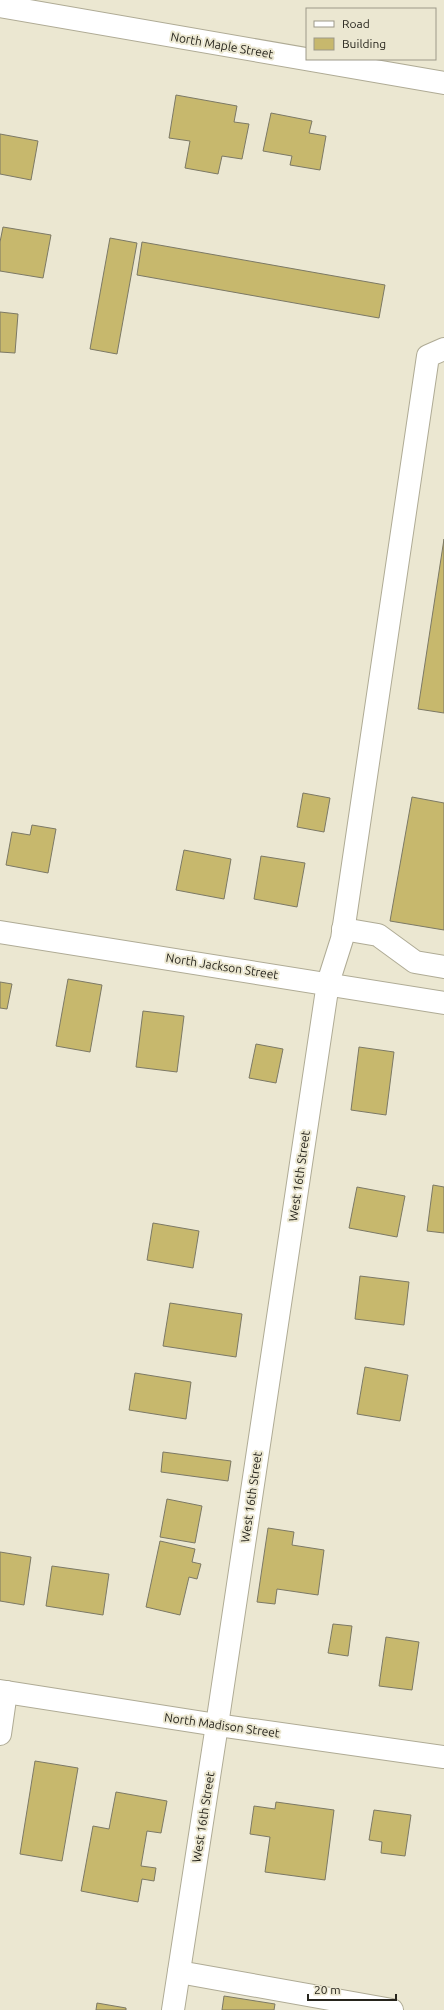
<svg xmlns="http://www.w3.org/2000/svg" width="444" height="2010" viewBox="0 0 444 2010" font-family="Ubuntu,sans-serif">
<rect width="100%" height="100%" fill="#ebe7d1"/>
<g fill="#c7b86d" stroke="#7c7965">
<path d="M176,95L237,106L234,122L249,124L242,159L222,156L218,174L185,168L190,141L169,138Z"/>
<path d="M271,113L312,121L309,133L326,136L320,170L290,165L292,156L263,151Z"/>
<path d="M0,134L38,141L31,180L0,174Z"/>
<path d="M3,227L51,235L43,278L0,271V242Z"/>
<path d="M110,238L137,243L117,354L90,349Z"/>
<path d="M142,242L385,285L379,318L137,275Z"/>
<path d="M0,312L18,314L15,353L0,352Z"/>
<path d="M444,539V713L418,709Z"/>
<path d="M303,793L330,798L324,832L297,827Z"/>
<path d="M412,797L444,803V930L390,921Z"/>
<path d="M32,825L56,829L48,873L6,865L12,832L30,835Z"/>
<path d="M184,850L231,859L224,899L176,890Z"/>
<path d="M261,856L305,863L297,907L254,899Z"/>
<path d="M68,979L102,985L90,1052L56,1046Z"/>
<path d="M0,982L12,984L7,1009L0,1008Z"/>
<path d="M143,1011L184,1016L177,1072L136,1067Z"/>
<path d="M256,1044L283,1049L276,1083L249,1078Z"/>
<path d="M359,1047L394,1052L386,1115L351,1110Z"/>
<path d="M433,1185L444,1187V1233L427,1231Z"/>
<path d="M357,1187L405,1196L397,1237L349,1228Z"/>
<path d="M153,1223L199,1231L193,1268L147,1260Z"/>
<path d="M360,1276L409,1282L404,1325L355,1319Z"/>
<path d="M170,1303L242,1314L236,1357L163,1346Z"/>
<path d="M365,1367L408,1375L400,1421L357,1414Z"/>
<path d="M135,1373L191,1382L186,1419L129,1410Z"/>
<path d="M163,1452L231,1461L228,1481L161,1472Z"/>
<path d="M167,1499L202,1506L195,1543L160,1537Z"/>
<path d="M268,1528L294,1532L292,1545L324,1550L318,1595L277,1589L275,1604L257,1602Z"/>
<path d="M160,1541L195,1549L192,1562L201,1564L197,1579L189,1577L180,1615L146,1607Z"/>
<path d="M0,1552L31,1557L24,1605L0,1601Z"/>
<path d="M52,1566L109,1574L103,1615L46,1606Z"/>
<path d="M333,1624L352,1626L348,1656L328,1653Z"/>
<path d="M386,1637L419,1642L412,1690L379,1686Z"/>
<path d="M35,1761L78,1768L62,1861L20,1854Z"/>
<path d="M116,1792L167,1801L161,1833L147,1831L141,1866L156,1868L154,1881L142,1879L138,1902L81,1891L93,1826L109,1829Z"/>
<path d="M276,1802L334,1810L325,1880L265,1872L270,1837L250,1834L254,1806L275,1809Z"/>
<path d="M374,1810L411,1815L405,1856L381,1853L382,1842L369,1840Z"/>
<path d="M224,1996L275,2004L274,2010H222Z"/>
<path d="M97,2003L126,2008V2010H96Z"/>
</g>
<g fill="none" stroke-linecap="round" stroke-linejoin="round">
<defs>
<g id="minor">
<path d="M0,6L444,83"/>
<path d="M343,929L378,935L415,962L444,967"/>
<path d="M0,932L444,1003"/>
<path d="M0,1691L217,1725L444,1757"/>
<path d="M0,1734L6,1692"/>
<path d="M179,1972L392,2010"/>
<path d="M173,2010L217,1725L328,983L342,939L428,356L444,349"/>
</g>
</defs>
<use href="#minor" stroke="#afab95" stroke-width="24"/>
<use href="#minor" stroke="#fff" stroke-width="22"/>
</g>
<g text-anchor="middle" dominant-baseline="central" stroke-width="4" stroke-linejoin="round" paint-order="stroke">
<g font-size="12" fill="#27251d" stroke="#ebe7d1">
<text transform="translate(222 45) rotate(10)">North Maple Street</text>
<text transform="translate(222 966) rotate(9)">North Jackson Street</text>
<text transform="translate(299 1176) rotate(-82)">West 16th Street</text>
<text transform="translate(251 1497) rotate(-82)">West 16th Street</text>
<text transform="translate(222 1725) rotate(8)">North Madison Street</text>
<text transform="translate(203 1817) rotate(-81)">West 16th Street</text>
</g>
</g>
<rect x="306" y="8" width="130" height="52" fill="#ebe7d1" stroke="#9d9989"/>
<rect x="314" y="21" width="20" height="6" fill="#ffffff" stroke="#9d9989"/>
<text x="342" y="28" font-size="12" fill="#27251d">Road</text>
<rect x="314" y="38" width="20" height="12" fill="#c7b86d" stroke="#9d9989"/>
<text x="342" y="48" font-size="12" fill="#27251d">Building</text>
<path d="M308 1994v6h88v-6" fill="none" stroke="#27251d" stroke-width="2"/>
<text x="314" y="1994" font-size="12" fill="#27251d" stroke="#ebe7d1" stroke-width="3" paint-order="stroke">20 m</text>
</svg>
